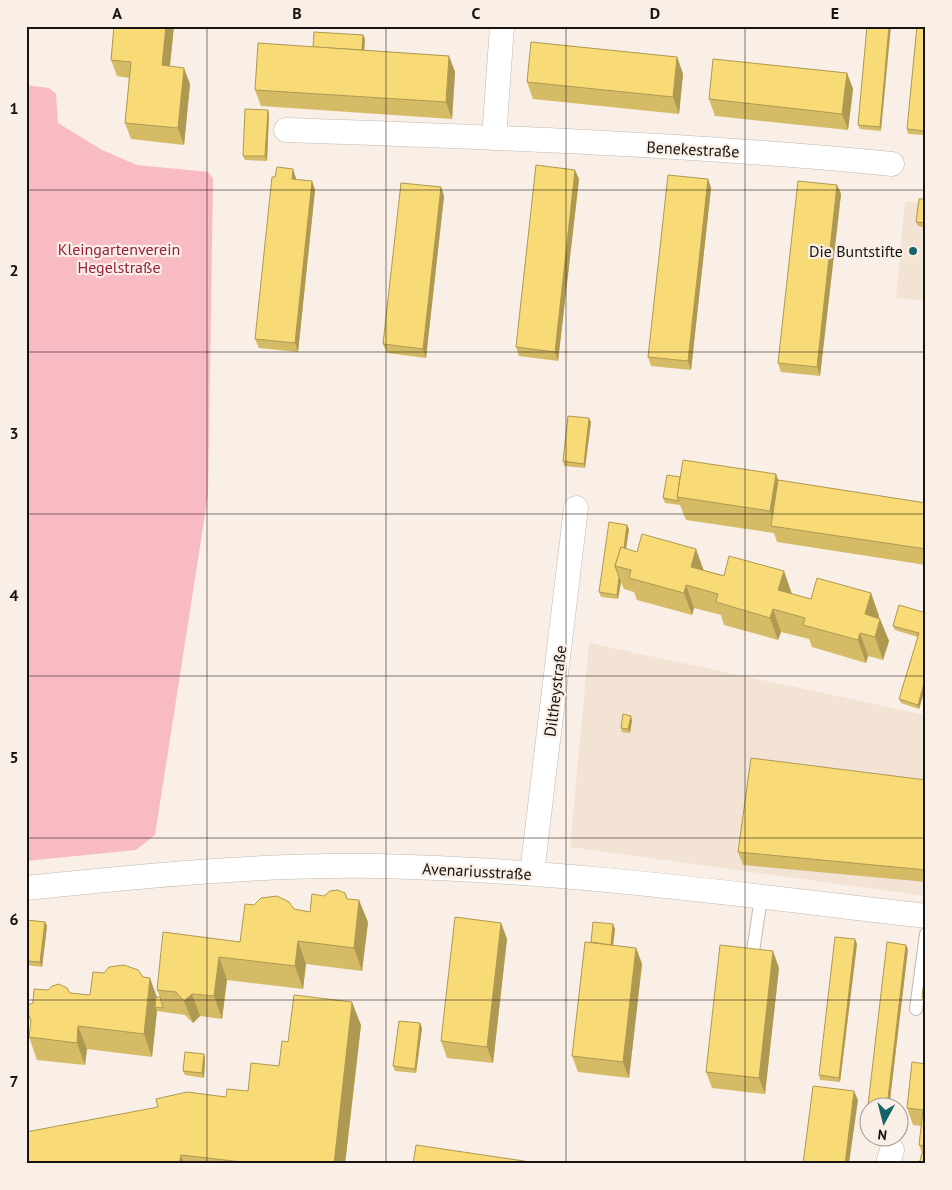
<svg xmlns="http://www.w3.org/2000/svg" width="952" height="1190" viewBox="0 0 952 1190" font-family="'PT Sans',sans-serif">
<rect width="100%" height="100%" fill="#f9efe6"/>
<g fill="#f3e3d5">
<path d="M905,201L926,204V301L896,298Z"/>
<path d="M589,643L926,715V896L570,847Z"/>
</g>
<path fill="#f9bbc3" d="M26,85L49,88L56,94L58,123L102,150L137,165L208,172L213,179L208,495L155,835L136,850L26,861Z"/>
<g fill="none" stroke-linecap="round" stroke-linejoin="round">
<defs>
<g id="lane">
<path d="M752,958L761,898"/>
<path d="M916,1009L926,934"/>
</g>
<g id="street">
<path d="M286,130C488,137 691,144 892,164"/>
<path d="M494,138L502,26"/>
<path d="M532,873L576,508"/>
<path d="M26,888C143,876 261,864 379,866C562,870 744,895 926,916"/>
<path d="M888,1164L892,1150"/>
</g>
</defs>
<use href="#lane" stroke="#c1b8af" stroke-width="14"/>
<use href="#street" stroke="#c1b8af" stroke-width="25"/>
<use href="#lane" stroke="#fff" stroke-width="12"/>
<use href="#street" stroke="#fff" stroke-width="24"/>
</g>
<g fill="#d5bb66">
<path d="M114,26H174L170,66L190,84L184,145L131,139L125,123L129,78L117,76L111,60Z"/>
<path d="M867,26L881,131L860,129L858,125Z"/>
<path d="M926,26V135L908,134L907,129Z"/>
<path d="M363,35L365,39L364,50L449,56L455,72L452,119L261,106L255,90L313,47Z"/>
<path d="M677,57L683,74L679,114L533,99L527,82Z"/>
<path d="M847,73L853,89L848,130L715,116L709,99Z"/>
<path d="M268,110L269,114L267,161L245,160L243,156Z"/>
<path d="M296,178V180L312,181L315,190L298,352L259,348L255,339Z"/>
<path d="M579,179L558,361L519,356L516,347Z"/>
<path d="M708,179L711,188L691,370L651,366L648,357Z"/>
<path d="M837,185L841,194L820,376L781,372L778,363Z"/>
<path d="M441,187L444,196L426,358L387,353L383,344Z"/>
<path d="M926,199V228L918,226L916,222Z"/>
<path d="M591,422L585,468L564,466L563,461Z"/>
<path d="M776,474L778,480L926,503V565L777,542L774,533L686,520L680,505L665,503L663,498L680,477Z"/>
<path d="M629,529L626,549L811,599L871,593L879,616V618L880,619L889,641L883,660L868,656L866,663L812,647L809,639L781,632L778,640L724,625L721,615L694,608L692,615L637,600L634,592L624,589L621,582L618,599L601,597L599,592Z"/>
<path d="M926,613V686L919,709L901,703L899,699L918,637L895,630L893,626Z"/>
<path d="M632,720L630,733L622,732L621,728Z"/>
<path d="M926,780V882L743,865L738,852Z"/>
<path d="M347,899L368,922L362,971L306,964L303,989L227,980L222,1019L200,1016L193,1023L185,1015L157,1011L152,1057L87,1049L85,1065L37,1060L29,1037L31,1023L27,1012L70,993L90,995L104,973L157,997H160L157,990L240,942L294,909L310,912Z"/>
<path d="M26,920L45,922L47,926L42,967L26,965Z"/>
<path d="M501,923L507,939L493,1063L447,1058L441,1041Z"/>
<path d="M613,924L615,929L613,945L636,948L642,964L629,1078L578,1072L572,1056L591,942Z"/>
<path d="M857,944L840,1082L820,1080L819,1075Z"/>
<path d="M908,949L889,1108H870V1109L868,1105Z"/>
<path d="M926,962V1009L922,998Z"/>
<path d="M779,968L765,1094L712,1088L706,1072Z"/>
<path d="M420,1023L422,1028L416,1073L395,1071L393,1066Z"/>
<path d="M361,1025L345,1164H26L226,1097L248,1091L279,1066L288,1042Z"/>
<path d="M204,1054L205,1059L204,1078L185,1075L183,1071Z"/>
<path d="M926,1064V1146L922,1126L913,1125L907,1108Z"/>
<path d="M919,1145L926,1146V1164L922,1153Z"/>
</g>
<g fill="#ae9953">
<path d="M166,26H174L168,82L162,65Z"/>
<path d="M889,26H891L881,131L880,127Z"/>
<path d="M363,35L365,39L363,66L361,62Z"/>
<path d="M449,56L455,72L452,119L446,102Z"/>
<path d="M677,57L683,74L679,114L673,97Z"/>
<path d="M184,68L190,84L184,145L178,128Z"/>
<path d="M847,73L853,89L848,130L842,114Z"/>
<path d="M268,110L269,114L267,161L265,156Z"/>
<path d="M293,169L296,178L295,188L292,179Z"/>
<path d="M575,170L579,179L558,361L555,352Z"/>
<path d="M708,179L711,188L691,370L688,361Z"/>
<path d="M312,181L315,190L298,352L295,343Z"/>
<path d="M837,185L841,194L820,376L817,367Z"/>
<path d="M441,187L444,196L426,358L423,349Z"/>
<path d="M589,418L591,422L585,468L584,464Z"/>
<path d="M776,474L784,497L776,526L770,511Z"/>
<path d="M627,525L629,529L623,568L621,567Z"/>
<path d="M696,549L704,571L699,590L691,567Z"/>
<path d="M784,571L792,594L786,613L778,590Z"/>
<path d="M619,577L621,582L618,599L617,595Z"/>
<path d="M686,585L694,608L692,615L684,593Z"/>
<path d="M871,593L879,616L873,637L865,614Z"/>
<path d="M773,609L781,632L778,640L770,618Z"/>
<path d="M880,619L889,641L883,660L875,637Z"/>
<path d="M860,633L868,656L866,663L858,640Z"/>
<path d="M926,676V686L919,709L918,705Z"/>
<path d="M631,716L632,720L630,733L628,729Z"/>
<path d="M359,900L368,922L362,971L354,948Z"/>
<path d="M45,922L47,926L42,967L40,962Z"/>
<path d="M501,923L507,939L493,1063L487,1047Z"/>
<path d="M613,924L615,929L611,961L609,956Z"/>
<path d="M855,939L857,944L840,1082L839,1078Z"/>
<path d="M298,941L306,964L303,989L295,966Z"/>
<path d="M906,945L908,949L889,1108H887Z"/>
<path d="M636,948L642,964L629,1078L623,1062Z"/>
<path d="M773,951L779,968L765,1094L759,1078Z"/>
<path d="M219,957L227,980L222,1019L214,996Z"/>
<path d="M150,978L158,1000L155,1007L157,1011L152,1057L144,1034Z"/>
<path d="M192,994L200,1016L193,1023L184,1001Z"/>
<path d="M352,1002L361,1025L345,1164H334Z"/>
<path d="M420,1023L422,1028L416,1073L415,1069Z"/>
<path d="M78,1026L87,1049L85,1065L77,1043Z"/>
<path d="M204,1054L205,1059L204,1078L202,1073Z"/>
<path d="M854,1091L858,1100L849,1164H845Z"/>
<path d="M181,1155L184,1164H179Z"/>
</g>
<g fill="#f8da77" stroke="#ae9953">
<path d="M114,26H166L162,65L184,68L178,128L125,123L131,62L111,60Z"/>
<path d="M867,26H889L880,127L858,125Z"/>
<path d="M917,26H926V131L907,129Z"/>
<path d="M314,32L363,35L362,50L313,47Z"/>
<path d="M531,42L677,57L673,97L527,82Z"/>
<path d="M258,43L449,56L446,102L255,90Z"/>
<path d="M713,59L847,73L842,114L709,99Z"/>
<path d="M245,109L268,110L265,156H243Z"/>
<path d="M536,165L575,170L555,352L516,347Z"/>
<path d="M277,167L293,169L292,179L312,181L295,343L255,339L272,177H275Z"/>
<path d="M668,175L708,179L688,361L648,357Z"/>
<path d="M798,181L837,185L817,367L778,363Z"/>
<path d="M401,183L441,187L423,349L383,344Z"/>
<path d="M919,199H926V223L916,222Z"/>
<path d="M568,416L589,418L584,464L563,461Z"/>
<path d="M683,460L776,474L770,511L677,497Z"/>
<path d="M667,475L680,477L677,497L679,501L663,498Z"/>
<path d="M778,480L926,503V549L771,526Z"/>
<path d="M609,522L627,525L624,548L621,547L615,566L619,577L617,595L599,592Z"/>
<path d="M642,534L696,549L691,567L724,576L729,556L784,571L778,590L811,599L817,578L871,593L865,614L880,619L875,637L860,633L858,640L803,625L805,618L773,609L770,618L716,602L718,594L686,585L684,593L629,578L631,570L615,566L621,547L637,552Z"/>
<path d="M899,605L926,613V676L918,705L899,699L919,633L893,626Z"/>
<path d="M623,714L631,716L628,729L621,728Z"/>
<path d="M751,758L926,780V870L738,852Z"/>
<path d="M338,890L345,893L347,899L359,900L354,948L298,941L295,966L219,957L214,996L192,994L184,1001L176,992L157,990L163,932L240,942L245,904L254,905L261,898L277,896L289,902L294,909L310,912L312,894L324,896L330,891Z"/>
<path d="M455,917L501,923L487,1047L441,1041Z"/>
<path d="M26,920L45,922L40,962L26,961Z"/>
<path d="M593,922L613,924L611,945L591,942Z"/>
<path d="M835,937L855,939L839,1078L819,1075Z"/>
<path d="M585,942L636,948L623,1062L572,1056Z"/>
<path d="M887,942L906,945L887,1107L868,1105Z"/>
<path d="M720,945L773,951L759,1078L706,1072Z"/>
<path d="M926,962V998H922Z"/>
<path d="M124,965L138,970L143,977L150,978L144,1034L78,1026L77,1043L29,1037L31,1020L27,1012L28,1005L33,1003L34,989L48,990L52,986L59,984L67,988L70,993L90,995L93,972L104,973L109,967Z"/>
<path d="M294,995L352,1002L334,1164H260L181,1155L179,1164H26V1132L158,1107L156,1099L187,1092L226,1097L227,1089L248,1091L251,1063L279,1066L282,1041L288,1042Z"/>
<path d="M156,997H160L163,1008L155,1007Z"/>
<path d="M399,1021L420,1023L415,1069L393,1066Z"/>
<path d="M185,1052L204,1054L202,1073L183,1071Z"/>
<path d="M912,1062L926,1064V1146L919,1145L923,1110L907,1108Z"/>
<path d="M813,1086L854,1091L845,1164H803Z"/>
<path d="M416,1145L544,1164H413Z"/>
<path d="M922,1153H926V1164H919Z"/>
</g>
<path fill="none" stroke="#161310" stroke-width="1" stroke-opacity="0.55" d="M207,26V1164M386,26V1164M566,26V1164M745,26V1164M26,190H926M26,352H926M26,514H926M26,676H926M26,838H926M26,1000H926"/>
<circle fill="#146369" stroke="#f9efe6" stroke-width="2" cx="913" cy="251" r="5"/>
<g text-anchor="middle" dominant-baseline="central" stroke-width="4.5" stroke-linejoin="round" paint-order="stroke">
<g font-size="16" fill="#161310" stroke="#f9efe6">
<text transform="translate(693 149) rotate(3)">Benekestraße</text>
<text transform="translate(555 691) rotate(-83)">Diltheystraße</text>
<text transform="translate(477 871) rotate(3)">Avenariusstraße</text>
</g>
<g font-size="16" fill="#962040" stroke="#f9efe6">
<text x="119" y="249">Kleingartenverein<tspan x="119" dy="18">Hegelstraße</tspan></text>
</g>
<g font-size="16" fill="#161310" stroke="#f9efe6" text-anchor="end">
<text x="903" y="251">Die Buntstifte</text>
</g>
</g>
<rect width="952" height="1190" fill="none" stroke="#f9efe6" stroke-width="55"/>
<g transform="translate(884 1122) rotate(187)"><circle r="24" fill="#f9efe6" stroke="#9e9790"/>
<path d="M0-4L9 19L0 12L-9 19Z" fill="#146369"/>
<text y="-8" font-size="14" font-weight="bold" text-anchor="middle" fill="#161310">N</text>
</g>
<rect x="28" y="28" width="896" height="1134" fill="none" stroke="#161310" stroke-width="2"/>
<g font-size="16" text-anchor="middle" font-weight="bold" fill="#161310">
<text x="117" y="19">A</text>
<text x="297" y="19">B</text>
<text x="476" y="19">C</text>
<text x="655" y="19">D</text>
<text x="835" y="19">E</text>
<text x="14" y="114">1</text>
<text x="14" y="276">2</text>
<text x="14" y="439">3</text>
<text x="14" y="601">4</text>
<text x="14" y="763">5</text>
<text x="14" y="925">6</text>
<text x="14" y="1087">7</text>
</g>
</svg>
